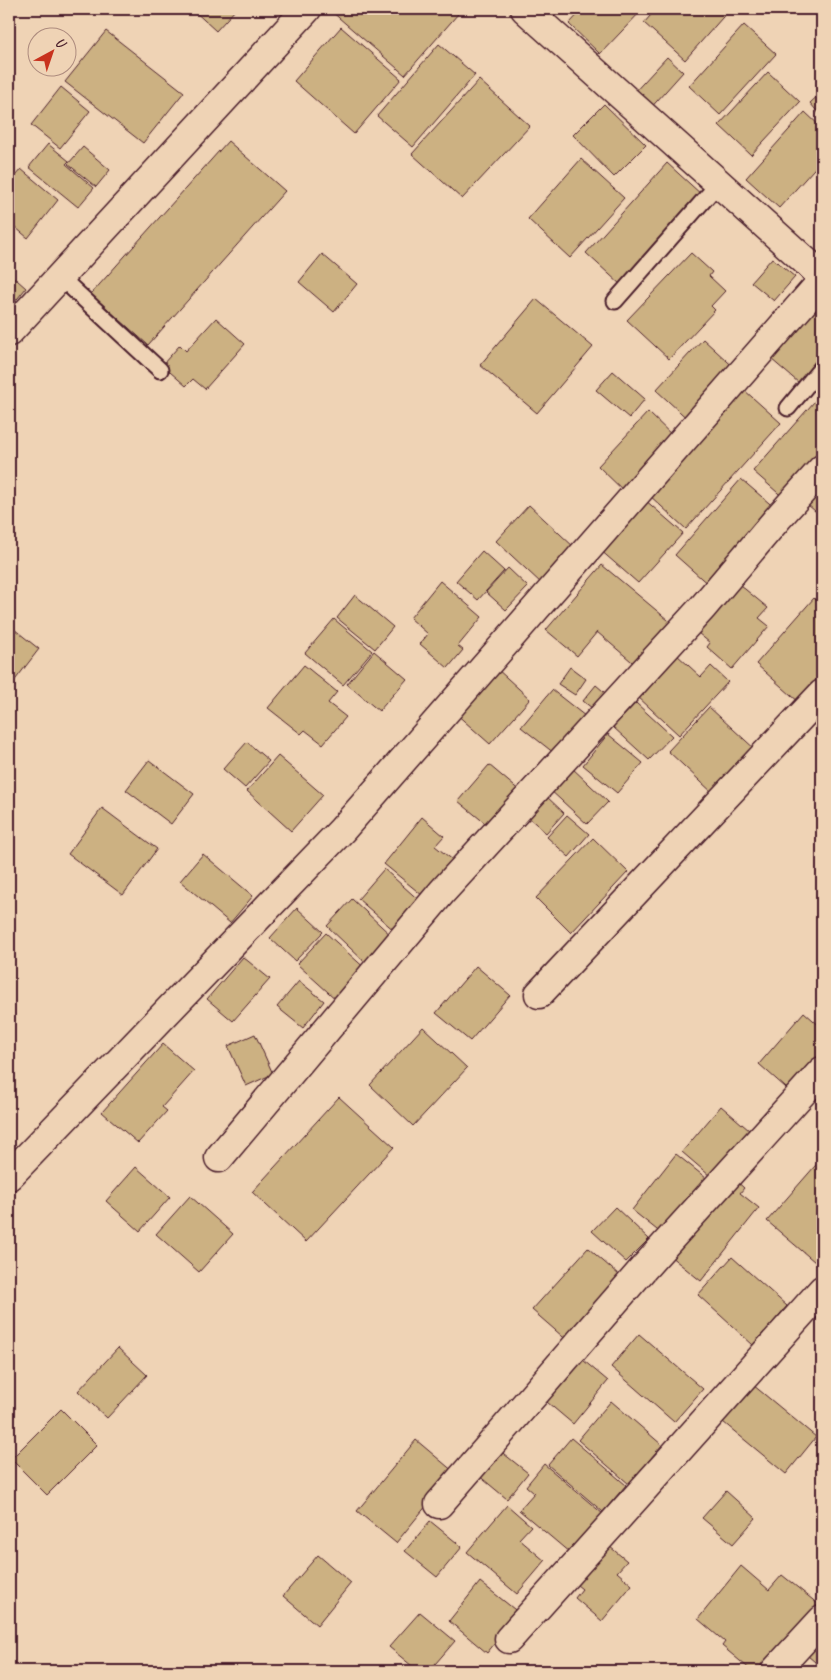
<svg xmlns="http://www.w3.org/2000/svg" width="831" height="1680" viewBox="0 0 831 1680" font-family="Caveat,sans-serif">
<rect width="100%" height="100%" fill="#efd3b5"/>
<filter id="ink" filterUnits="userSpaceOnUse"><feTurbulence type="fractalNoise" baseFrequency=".02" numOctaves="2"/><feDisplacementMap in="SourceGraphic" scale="10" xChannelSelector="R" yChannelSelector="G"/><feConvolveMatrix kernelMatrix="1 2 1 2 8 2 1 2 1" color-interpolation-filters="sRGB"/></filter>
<g filter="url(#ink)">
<g fill="#ccb182" stroke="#4a1f2b">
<path d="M192,9H236L216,31Z"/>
<path d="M334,9H452L458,14L405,75L331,11Z"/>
<path d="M583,9H643L600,54L569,24Z"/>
<path d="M656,9H730L685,60L644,23Z"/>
<path d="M744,25L776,54L720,115L689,86Z"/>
<path d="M341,27L401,79L354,134L294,81Z"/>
<path d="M106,31L184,92L143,143L65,82Z"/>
<path d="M439,44L475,75L413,147L377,116Z"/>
<path d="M667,57L683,72L648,111L631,96Z"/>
<path d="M768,72L800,102L751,155L719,125Z"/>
<path d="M479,80L530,126L462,199L412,154Z"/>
<path d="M61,87L90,111L60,148L31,125Z"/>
<path d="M822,92V117L810,103Z"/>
<path d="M604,104L646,145L614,177L573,135Z"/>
<path d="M805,112L822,128V160L779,208L746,178Z"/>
<path d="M228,141L285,191L148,345L91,294Z"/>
<path d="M48,144L69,161L66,164L94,188L78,207L29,167Z"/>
<path d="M83,147L110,170L96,187L68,164Z"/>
<path d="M581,159L624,198L570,258L528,219Z"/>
<path d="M667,163L702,195L621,285L586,253Z"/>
<path d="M21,169L58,200L28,238L9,222V183Z"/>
<path d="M691,253L712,272L709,276L725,291L711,306L715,310L669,359L627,320Z"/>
<path d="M322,254L357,284L334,312L299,282Z"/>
<path d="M772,258L795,277L774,301L751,282Z"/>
<path d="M9,273L26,288L9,309Z"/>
<path d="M536,299L593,347L537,413L480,365Z"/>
<path d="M820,305L822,307V357L799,383L771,359Z"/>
<path d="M216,318L245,344L205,389L193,379L186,386L162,365L180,345L186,351Z"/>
<path d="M703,339L739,372L692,423L656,390Z"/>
<path d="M613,371L645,399L629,418L596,390Z"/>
<path d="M743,389L781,423L686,529L648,494Z"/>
<path d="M822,393V459L786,500L753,471Z"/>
<path d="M648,412L678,441L628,495L598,466Z"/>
<path d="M822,474V517L801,499Z"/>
<path d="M741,479L776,509L710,586L675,555Z"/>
<path d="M644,499L683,533L638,583L599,549Z"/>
<path d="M529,505L575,548L542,584L496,541Z"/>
<path d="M482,551L504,571L478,600L456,581Z"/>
<path d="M602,565L674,625L638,667L597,632L577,656L546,630Z"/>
<path d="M508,568L528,587L506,610L486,592Z"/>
<path d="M440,581L482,617L458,646L463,650L448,668L420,644L428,634L410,618Z"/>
<path d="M740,585L768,608L759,618L769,626L732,669L707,647L710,643L698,633Z"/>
<path d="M355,595L393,627L375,649L337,618Z"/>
<path d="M814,598L822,605V677L800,703L756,664Z"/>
<path d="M334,619L372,651L343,685L305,653Z"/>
<path d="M9,625L39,649L9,688Z"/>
<path d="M374,651L407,679L379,711L347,684Z"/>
<path d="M676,654L701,677L711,666L728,682L679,735L637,696Z"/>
<path d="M304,665L337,692L328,703L346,717L323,744L305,730L301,734L268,708Z"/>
<path d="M570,667L586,679L575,695L558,684Z"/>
<path d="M496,668L530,699L490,744L455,713Z"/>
<path d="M596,685L610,697L597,712L583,701Z"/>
<path d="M552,690L590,720L559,757L521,727Z"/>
<path d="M636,703L672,736L649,760L613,727Z"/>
<path d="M709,707L757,751L716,796L668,751Z"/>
<path d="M608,734L643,763L617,793L583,765Z"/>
<path d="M247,742L269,761L245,788L223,769Z"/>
<path d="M278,756L323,795L291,831L247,791Z"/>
<path d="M149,760L194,794L171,824L126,790Z"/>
<path d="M489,765L521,792L491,828L458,801Z"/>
<path d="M570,766L608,802L587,824L549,789Z"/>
<path d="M545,795L564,813L546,833L526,815Z"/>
<path d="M102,808L157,849L123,895L68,854Z"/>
<path d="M567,815L589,834L569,857L547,837Z"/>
<path d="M422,817L444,836L435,846L458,864L428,900L384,864Z"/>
<path d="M593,838L628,872L571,933L536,898Z"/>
<path d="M203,854L253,896L230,923L180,881Z"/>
<path d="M384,869L422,903L396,932L358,899Z"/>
<path d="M352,899L395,939L369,966L327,926Z"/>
<path d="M297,908L323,932L295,961L270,938Z"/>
<path d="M326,933L368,971L339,1002L297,964Z"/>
<path d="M243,957L270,979L233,1021L207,999Z"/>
<path d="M476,966L510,995L470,1041L436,1013Z"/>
<path d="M299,981L324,1001L303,1028L277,1007Z"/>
<path d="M804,1012L822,1028V1062L794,1095L759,1064Z"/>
<path d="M423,1027L467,1068L413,1126L370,1085Z"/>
<path d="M255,1034L273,1074L246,1086L228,1046Z"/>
<path d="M163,1044L194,1071L162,1107L167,1111L138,1143L102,1112Z"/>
<path d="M339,1097L394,1147L306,1242L252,1192Z"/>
<path d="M721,1106L749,1130L710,1176L682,1152Z"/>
<path d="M676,1154L706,1178L662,1234L632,1210Z"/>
<path d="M822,1158V1268L767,1221Z"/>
<path d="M136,1167L170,1197L140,1231L106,1201Z"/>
<path d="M733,1178L744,1188L740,1193L759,1208L701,1281L670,1256Z"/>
<path d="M190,1196L233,1234L199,1272L156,1234Z"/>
<path d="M615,1207L649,1239L626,1262L592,1231Z"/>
<path d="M588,1248L626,1281L570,1343L532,1310Z"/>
<path d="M732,1257L787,1306L753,1345L698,1295Z"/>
<path d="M639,1334L703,1389L674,1422L611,1367Z"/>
<path d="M118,1348L147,1375L107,1418L78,1391Z"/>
<path d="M577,1355L608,1381L573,1424L541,1397Z"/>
<path d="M753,1385L816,1437L786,1474L723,1422Z"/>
<path d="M611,1401L662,1445L629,1484L578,1440Z"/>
<path d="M61,1409L97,1445L47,1495L11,1459Z"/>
<path d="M571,1438L626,1485L603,1512L548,1465Z"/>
<path d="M416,1440L454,1472L396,1543L357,1511Z"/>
<path d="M499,1450L528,1473L507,1499L478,1475Z"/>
<path d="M544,1464L603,1514L570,1553L519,1510L534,1493L526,1486Z"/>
<path d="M726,1491L756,1518L733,1544L702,1518Z"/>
<path d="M507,1505L531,1526L519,1539L545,1561L517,1594L467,1552Z"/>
<path d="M430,1521L462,1547L437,1577L405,1551Z"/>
<path d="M609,1546L627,1561L617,1572L632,1585L602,1621L575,1598L582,1589L577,1585Z"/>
<path d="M318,1555L351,1583L317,1625L283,1596Z"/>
<path d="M741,1566L769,1590L782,1575L818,1604L763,1671H752L722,1646L725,1642L698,1619Z"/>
<path d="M480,1582L519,1613L487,1653L449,1621Z"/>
<path d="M420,1612L455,1641L429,1671H418L389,1647Z"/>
<path d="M822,1626V1668L801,1650Z"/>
</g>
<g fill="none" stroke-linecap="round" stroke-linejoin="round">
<defs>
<g id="lane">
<path d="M59,276L160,370"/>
<path d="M615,301L718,184"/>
<path d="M788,408L822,367"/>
</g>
<g id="street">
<path d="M525,9L822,276"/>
<path d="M9,332L307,9"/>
<path d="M539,994L822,694"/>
<path d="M219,1158L442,892L703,607L778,518L822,469"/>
<path d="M9,1176L342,830L822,281"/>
<path d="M439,1504L643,1269L822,1071"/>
<path d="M509,1639L822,1290"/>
<path d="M775,1671L822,1620"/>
</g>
</defs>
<use href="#lane" stroke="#4a1f2b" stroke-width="19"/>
<use href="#street" stroke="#4a1f2b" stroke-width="31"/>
<use href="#lane" stroke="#efd3b5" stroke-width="15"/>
<use href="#street" stroke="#efd3b5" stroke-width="28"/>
</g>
</g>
<rect width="831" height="1680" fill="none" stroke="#efd3b5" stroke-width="30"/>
<rect x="15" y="15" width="801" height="1650" fill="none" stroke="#4a1f2b" stroke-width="2" filter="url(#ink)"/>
<g transform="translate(52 52) rotate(40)"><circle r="24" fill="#efd3b5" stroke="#ad8b7e"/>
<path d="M0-4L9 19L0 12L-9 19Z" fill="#c8321e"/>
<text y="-8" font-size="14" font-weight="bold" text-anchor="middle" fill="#4a1f2b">U</text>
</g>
</svg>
